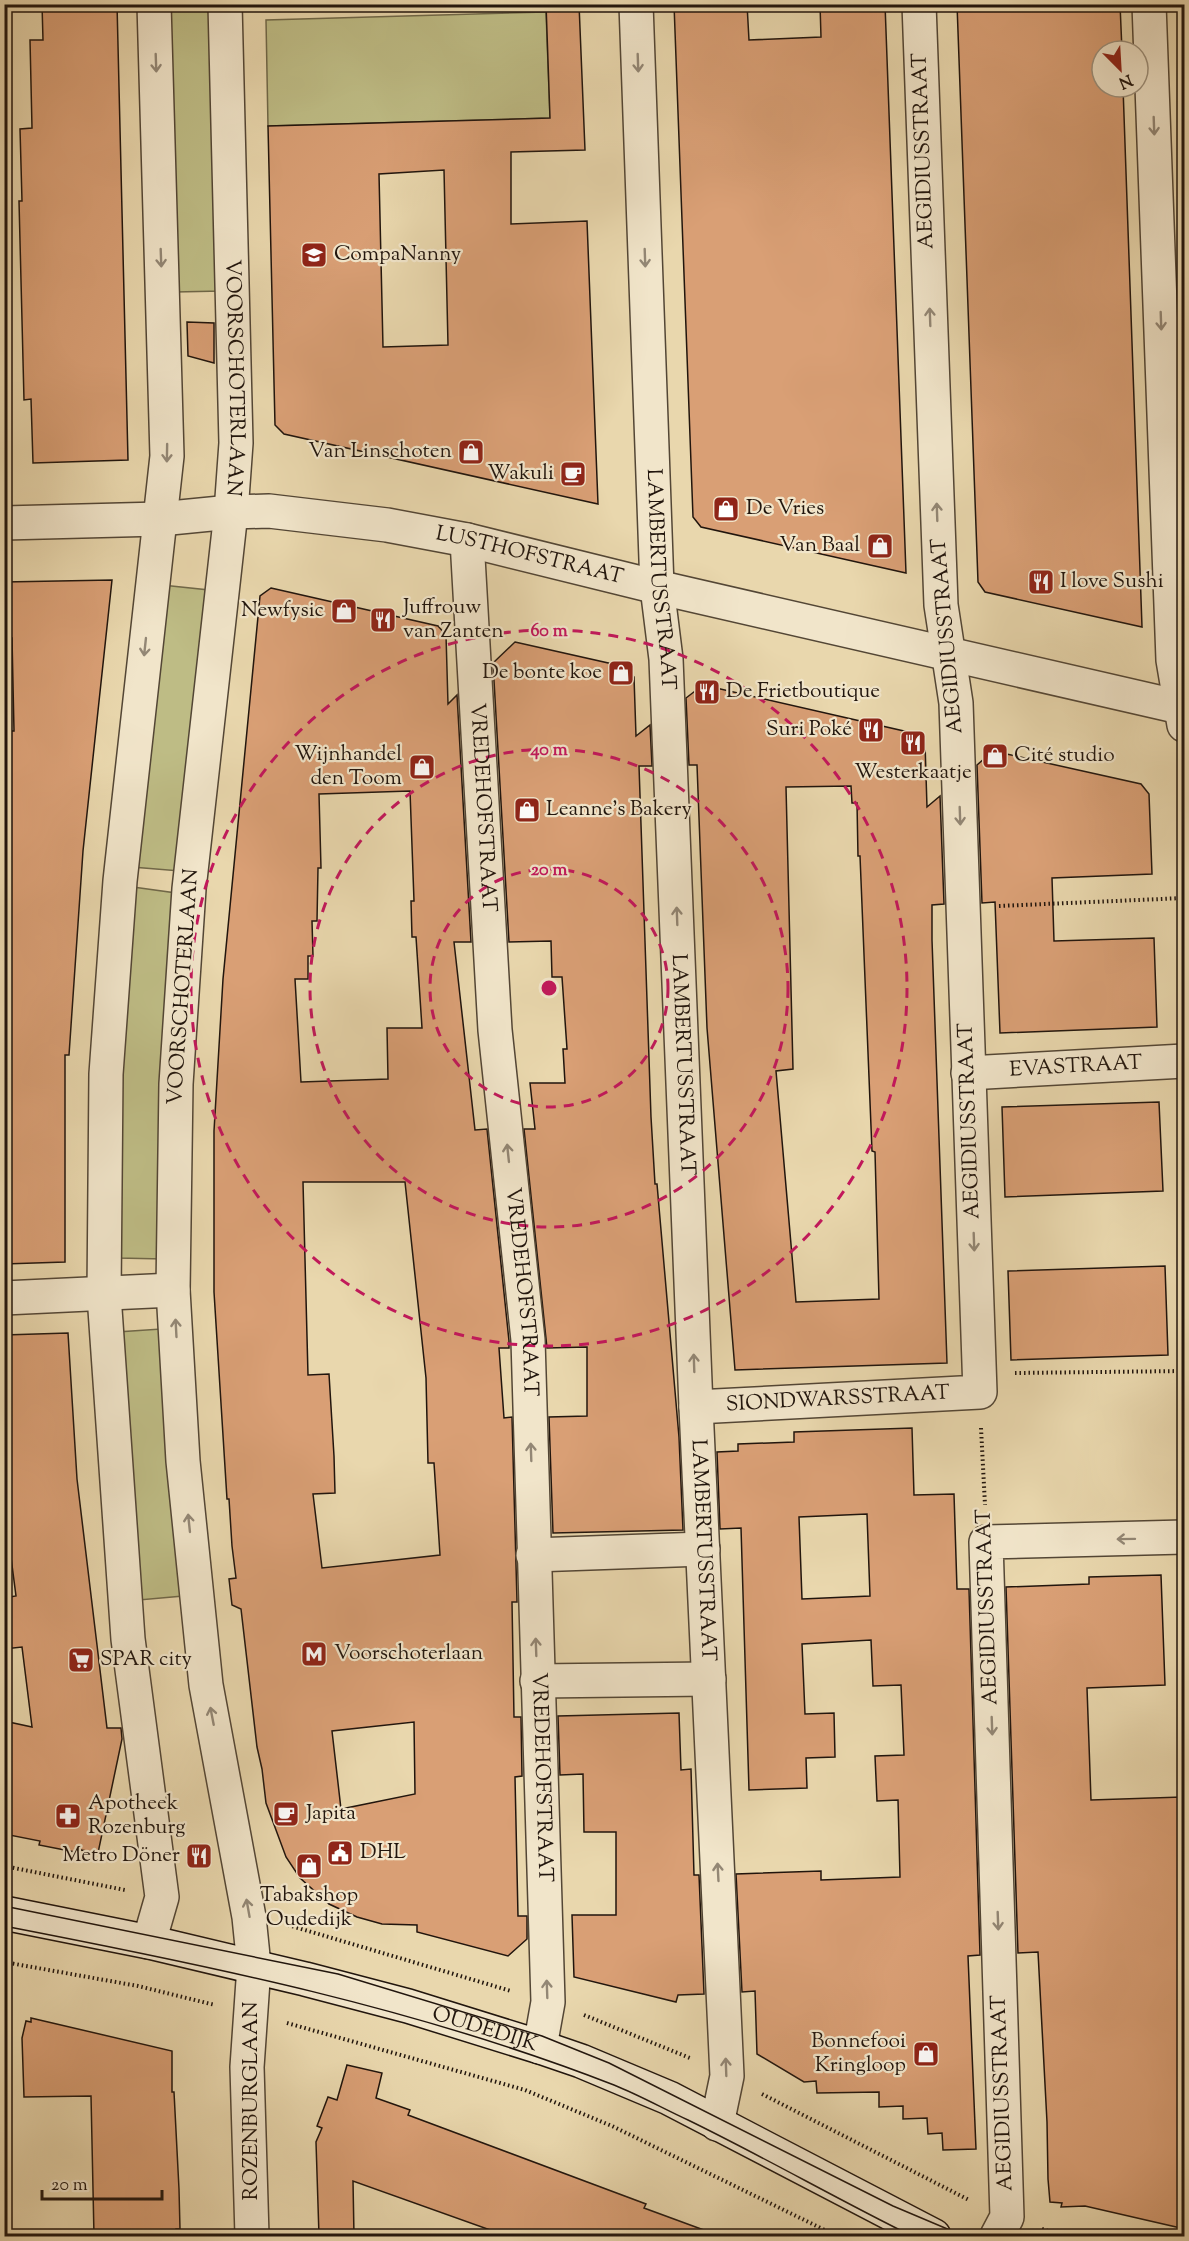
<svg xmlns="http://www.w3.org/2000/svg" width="1189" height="2241" viewBox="0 0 1189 2241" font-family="'Sorts Mill Goudy',serif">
<rect width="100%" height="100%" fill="#e9d7ad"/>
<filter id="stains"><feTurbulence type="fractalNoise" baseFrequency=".00333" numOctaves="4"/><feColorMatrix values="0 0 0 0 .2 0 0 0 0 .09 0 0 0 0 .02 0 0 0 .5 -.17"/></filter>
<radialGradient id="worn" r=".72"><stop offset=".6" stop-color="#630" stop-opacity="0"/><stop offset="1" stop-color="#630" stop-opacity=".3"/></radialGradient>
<g fill="#bebc85" stroke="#706849" stroke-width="1.5">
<path d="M165,5H212L222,291L175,292Z"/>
<path d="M546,12L550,118L268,126L266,20Z"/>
<path d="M162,585L209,590L180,871L132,867Z"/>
<path d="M133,887L176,893L164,1259L118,1258L120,1068Z"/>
<path d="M161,1329L183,1596L139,1600L117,1332Z"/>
</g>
<g fill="#d99f75" stroke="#21150d" stroke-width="1.5" fill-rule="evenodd">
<path d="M42,4H117L128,460L33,463L31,399L24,400L19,201H22L20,129L32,128L30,40H43Z"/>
<path d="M546,4H579L585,150L511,152V224L587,221L598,504L284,434L275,425L268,126L550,118ZM444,170L448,345L383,347L379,174Z"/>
<path d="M674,4H747L749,40L821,37L820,4H885L906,573L701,527L693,517Z"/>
<path d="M957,4H1120L1122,51H1102V87H1123L1142,627L985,592L978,582Z"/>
<path d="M187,322L214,323V363L188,356Z"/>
<path d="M112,580L83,851L69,1055H65V1262L4,1264V949H8L6,812L11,811L10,731H14L12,638H4V582Z"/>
<path d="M271,588L438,626L446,635L448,704L457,695L471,942H454L475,1130L487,1129L509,1341V1348H499L504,1418L512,1417L517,1602H512L514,1717H521L522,1776L515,1777L518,1916H527V1939L508,1956L417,1932V1925L382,1924L357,1917L329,1904L300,1878L286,1857L266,1803L262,1769L257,1747L241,1609L232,1605L229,1579L236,1578L232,1546L229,1499H227L214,1292V1131L223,979L260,596ZM410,791L414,901H411L412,937H416L422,1028H387L388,1079L301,1082L295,979H308V956H313L312,921H317L318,868H321L319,794ZM303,1182H405L426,1378L428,1463H434L440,1555L322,1568L313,1494L335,1493L334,1456L329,1374L308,1375ZM414,1722L415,1794L341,1809L332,1731Z"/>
<path d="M515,642L626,667L634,677L636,736L650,725L652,766H639L651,1117L655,1184H657L679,1437L683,1530L553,1533L549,1417L587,1416V1347L547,1348L524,1129H535L530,1083H565L563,1049H567L562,977H552L551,941L509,942L493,663Z"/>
<path d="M703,685L917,734L925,743L927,807L940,796L944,904L932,905V940L947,1363L735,1370L707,1028L697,765H689L686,698ZM851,786L852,803H857L858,856H860L872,1151L875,1152L879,1299L796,1302L776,1071L793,1069L786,787Z"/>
<path d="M993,751L1141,784L1149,794L1152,874L1052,878L1054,941L1154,938L1157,1027L1000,1033L995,902L982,903L977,765Z"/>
<path d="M1159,1102L1163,1191L1005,1197L1002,1107Z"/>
<path d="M1165,1266L1168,1355L1011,1360L1008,1271Z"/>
<path d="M68,1333L77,1479L107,1728H121L122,1739L98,1853L75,1849V1852L39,1845L40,1841L4,1834V1721L32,1727L22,1647L4,1649V1598L16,1596L4,1504V1335Z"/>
<path d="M912,1428L914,1495L954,1494L957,1589H969L980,1955L968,1956L976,2149L943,2150L942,2133L928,2134L927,2118L903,2119V2106L879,2107V2092L817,2093L816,2081L804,2082L757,2054L755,1991L742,1992L736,1874L821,1871V1880L900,1877L898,1800L877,1801L875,1756L904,1755L901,1685L873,1686L871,1640L802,1644L805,1714L834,1713L835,1757L806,1758L807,1788L749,1790L741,1528L720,1529L717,1452L738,1451V1444L794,1442V1432ZM867,1514L870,1596L802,1599L799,1517Z"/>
<path d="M1161,1575L1165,1685L1087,1688L1091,1800L1182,1797L1185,1875V2229L1085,2206L1061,2207L1062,2203L1050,2202L1048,2179L1047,2122L1038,1952L1018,1953L1006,1587L1089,1584V1577Z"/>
<path d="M679,1713L681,1770L691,1769L694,1875H699L704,1994L678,1995L676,2002L574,1977L572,1915H616V1832H584L583,1774L560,1775L558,1716Z"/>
<path d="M31,2018L172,2051V2092H174L179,2189L180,2229H176V2236H94L91,2096L24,2097L22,2038L26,2021L31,2022Z"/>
<path d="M347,2065L382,2073L376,2098L410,2110L408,2115L646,2204L644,2208L712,2233L711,2236H507L353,2181L354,2236H319L316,2142L322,2128L317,2126L328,2097L337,2100Z"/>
</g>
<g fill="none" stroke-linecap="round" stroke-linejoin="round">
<defs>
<g id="street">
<path id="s1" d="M225,4L236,443L231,512L189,889L176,1084L173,1290L183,1461L206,1685L249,1917L254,1966L247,2067L252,2236"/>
<path id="s2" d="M636,4L657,587L666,659L696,1407L727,2076L717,2124"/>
<path d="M1149,4L1173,660L1184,725"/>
<path id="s3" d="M4,523L160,519L231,512L269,511L387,525L467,540L657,587L1184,708"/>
<path id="s4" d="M467,540L495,1030L528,1340L548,2002L540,2047"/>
<path id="s5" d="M968,1073L1184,1061"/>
<path d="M4,1298L173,1290"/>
<path id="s6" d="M696,1407L980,1392L956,703L941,605L919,4"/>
<path d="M533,1555L703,1549"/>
<path d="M537,1681L709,1679"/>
<path d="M149,1942L162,1897L128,1639L104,1295L106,1074L120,881L167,456L154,4"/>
<path d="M997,2236L1007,2217L986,1542L1184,1537"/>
</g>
<g id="secondary">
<path id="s7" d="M4,1913L149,1942L305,1979L408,2006L540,2047L581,2061L669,2098L934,2236"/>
</g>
</defs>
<use href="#street" stroke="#534635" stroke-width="36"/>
<use href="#secondary" stroke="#21150d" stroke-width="36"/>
<g stroke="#21150d" stroke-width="4" stroke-dasharray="1.5 3" stroke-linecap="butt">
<path d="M999,906L1184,898"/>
<path d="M1015,1373L1184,1371"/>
<path d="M981,1428L985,1505"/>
<path d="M4,1866L125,1890"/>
<path d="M288,1925L511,1991"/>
<path d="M4,1962L138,1986L215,2005"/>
<path d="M584,2015L690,2058"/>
<path d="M287,2023L525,2090L612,2126L837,2236"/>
<path d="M762,2094L969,2200"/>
<path d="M1042,2229L1064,2236"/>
</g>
<use href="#street" stroke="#f1e5ca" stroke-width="33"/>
<use href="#secondary" stroke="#f1e5ca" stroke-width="33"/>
<g stroke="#21150d" stroke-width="1.5">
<path d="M4,1906L338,1974L542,2036L609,2063L893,2206L964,2236"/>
<path d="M4,1926C211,1966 417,2008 614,2085C639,2095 664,2109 688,2120C764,2157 837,2199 912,2236"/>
</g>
</g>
<defs><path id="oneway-shaft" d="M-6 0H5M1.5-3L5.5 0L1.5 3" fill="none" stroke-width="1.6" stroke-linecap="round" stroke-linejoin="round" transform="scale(1.5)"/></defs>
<g stroke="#938775">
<use href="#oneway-shaft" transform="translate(156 63) rotate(88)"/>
<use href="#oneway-shaft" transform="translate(638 63) rotate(88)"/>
<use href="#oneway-shaft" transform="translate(1154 126) rotate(88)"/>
<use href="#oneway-shaft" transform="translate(161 258) rotate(88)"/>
<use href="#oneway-shaft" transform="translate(645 258) rotate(88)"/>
<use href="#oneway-shaft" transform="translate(930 317) rotate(-92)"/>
<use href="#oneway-shaft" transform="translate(1161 321) rotate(88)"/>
<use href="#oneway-shaft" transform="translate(167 453) rotate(91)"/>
<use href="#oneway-shaft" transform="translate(937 512) rotate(-92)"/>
<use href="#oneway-shaft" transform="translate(145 647) rotate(96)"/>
<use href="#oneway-shaft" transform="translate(960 816) rotate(88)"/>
<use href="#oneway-shaft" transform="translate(677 916) rotate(-92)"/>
<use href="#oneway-shaft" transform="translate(508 1153) rotate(-96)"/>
<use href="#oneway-shaft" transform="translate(974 1242) rotate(88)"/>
<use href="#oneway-shaft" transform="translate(176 1328) rotate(-93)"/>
<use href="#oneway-shaft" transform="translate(694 1363) rotate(-92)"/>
<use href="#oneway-shaft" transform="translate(531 1452) rotate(-92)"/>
<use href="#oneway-shaft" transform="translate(189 1523) rotate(-96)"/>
<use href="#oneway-shaft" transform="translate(1126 1539) rotate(179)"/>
<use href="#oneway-shaft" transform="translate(536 1647) rotate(-92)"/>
<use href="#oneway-shaft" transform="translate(212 1716) rotate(-101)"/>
<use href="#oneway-shaft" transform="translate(992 1726) rotate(88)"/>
<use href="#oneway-shaft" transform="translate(718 1872) rotate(-93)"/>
<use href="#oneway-shaft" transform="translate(248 1908) rotate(-100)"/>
<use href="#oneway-shaft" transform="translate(998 1921) rotate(88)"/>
<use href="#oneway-shaft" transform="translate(547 1989) rotate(-92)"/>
<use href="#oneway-shaft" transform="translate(726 2067) rotate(-92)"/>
</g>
<g fill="none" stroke="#c2185b" stroke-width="3" stroke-dasharray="10 8">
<circle cx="549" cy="988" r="119"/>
<circle cx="549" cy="988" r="239"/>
<circle cx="549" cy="988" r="358"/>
</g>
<defs>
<symbol id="school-square" viewBox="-11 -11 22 22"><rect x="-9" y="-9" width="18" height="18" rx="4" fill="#8f2418" stroke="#f1e5ca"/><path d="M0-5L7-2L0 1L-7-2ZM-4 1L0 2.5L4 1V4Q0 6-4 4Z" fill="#fff"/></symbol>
<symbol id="shop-square" viewBox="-11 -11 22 22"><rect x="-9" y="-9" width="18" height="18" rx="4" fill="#8f2418" stroke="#f1e5ca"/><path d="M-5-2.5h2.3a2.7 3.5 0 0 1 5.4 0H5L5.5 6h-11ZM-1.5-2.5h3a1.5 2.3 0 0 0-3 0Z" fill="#fff"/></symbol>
<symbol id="cafe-square" viewBox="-11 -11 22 22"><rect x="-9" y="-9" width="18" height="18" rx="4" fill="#8f2418" stroke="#f1e5ca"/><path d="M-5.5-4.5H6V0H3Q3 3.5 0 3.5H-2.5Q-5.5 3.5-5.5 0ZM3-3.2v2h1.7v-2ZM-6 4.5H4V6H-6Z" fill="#fff"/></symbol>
<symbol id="restaurant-square" viewBox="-11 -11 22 22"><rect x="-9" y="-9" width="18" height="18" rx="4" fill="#8f2418" stroke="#f1e5ca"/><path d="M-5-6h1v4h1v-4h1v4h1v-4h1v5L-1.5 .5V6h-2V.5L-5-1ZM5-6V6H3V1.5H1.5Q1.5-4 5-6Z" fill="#fff"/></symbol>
<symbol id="metro-square" viewBox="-11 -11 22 22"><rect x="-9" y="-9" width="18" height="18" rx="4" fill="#8f2418" stroke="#f1e5ca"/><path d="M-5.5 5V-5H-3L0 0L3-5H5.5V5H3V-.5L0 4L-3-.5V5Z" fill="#fff"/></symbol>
<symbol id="supermarket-square" viewBox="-11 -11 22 22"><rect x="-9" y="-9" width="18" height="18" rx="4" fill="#8f2418" stroke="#f1e5ca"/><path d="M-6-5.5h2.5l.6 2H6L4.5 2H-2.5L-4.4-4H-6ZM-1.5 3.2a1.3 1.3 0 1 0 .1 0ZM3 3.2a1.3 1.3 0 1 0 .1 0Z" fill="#fff"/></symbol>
<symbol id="pharmacy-square" viewBox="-11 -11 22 22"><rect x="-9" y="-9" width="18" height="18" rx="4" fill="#8f2418" stroke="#f1e5ca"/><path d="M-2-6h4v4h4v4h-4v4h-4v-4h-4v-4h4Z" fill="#fff"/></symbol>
<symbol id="civic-square" viewBox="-11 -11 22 22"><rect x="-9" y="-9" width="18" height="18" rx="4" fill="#8f2418" stroke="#f1e5ca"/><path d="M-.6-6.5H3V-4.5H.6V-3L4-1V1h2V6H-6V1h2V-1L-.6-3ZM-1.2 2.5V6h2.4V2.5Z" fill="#fff"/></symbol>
</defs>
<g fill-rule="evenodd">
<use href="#school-square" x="299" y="240" width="30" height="30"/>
<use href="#shop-square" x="456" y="437" width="30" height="30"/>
<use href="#cafe-square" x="558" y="459" width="30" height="30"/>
<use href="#shop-square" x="711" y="494" width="30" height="30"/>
<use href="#shop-square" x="865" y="531" width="30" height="30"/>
<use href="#restaurant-square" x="1026" y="567" width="30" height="30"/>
<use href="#shop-square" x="329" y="596" width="30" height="30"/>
<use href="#restaurant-square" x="368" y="605" width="30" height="30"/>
<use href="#shop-square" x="606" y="658" width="30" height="30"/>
<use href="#restaurant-square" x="692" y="677" width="30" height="30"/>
<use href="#restaurant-square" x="856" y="715" width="30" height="30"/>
<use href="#restaurant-square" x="898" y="728" width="30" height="30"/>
<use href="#shop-square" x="980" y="741" width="30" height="30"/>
<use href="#shop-square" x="407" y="752" width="30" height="30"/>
<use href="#shop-square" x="512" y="795" width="30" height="30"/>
<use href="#metro-square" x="299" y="1639" width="30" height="30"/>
<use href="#supermarket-square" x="66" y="1645" width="30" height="30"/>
<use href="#cafe-square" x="271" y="1799" width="30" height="30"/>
<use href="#pharmacy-square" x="53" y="1801" width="30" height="30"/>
<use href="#civic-square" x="325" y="1838" width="30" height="30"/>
<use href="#restaurant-square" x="184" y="1841" width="30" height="30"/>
<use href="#shop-square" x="294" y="1851" width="30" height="30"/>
<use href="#shop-square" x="911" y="2039" width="30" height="30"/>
</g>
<g text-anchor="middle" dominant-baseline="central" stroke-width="4.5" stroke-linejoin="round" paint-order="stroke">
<g font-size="21" fill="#21150d" stroke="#f1e5ca">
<text transform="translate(924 151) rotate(-92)">AEGIDIUSSTRAAT</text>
<text stroke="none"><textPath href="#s1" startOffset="374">VOORSCHOTERLAAN</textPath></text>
<text stroke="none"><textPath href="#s3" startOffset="530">LUSTHOFSTRAAT</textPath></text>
<text stroke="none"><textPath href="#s2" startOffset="576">LAMBERTUSSTRAAT</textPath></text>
<text transform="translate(948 636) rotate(-95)">AEGIDIUSSTRAAT</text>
<text stroke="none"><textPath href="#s4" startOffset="268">VREDEHOFSTRAAT</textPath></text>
<text transform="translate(184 987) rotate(-86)">VOORSCHOTERLAAN</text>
<text stroke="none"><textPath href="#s2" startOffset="1062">LAMBERTUSSTRAAT</textPath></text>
<text stroke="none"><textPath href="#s5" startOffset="108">EVASTRAAT</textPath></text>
<text transform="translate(970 1121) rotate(-92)">AEGIDIUSSTRAAT</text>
<text stroke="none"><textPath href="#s4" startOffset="754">VREDEHOFSTRAAT</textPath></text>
<text stroke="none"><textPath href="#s6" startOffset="142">SIONDWARSSTRAAT</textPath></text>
<text stroke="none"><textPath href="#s2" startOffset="1548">LAMBERTUSSTRAAT</textPath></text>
<text transform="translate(988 1607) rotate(-92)">AEGIDIUSSTRAAT</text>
<text stroke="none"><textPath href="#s4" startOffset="1240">VREDEHOFSTRAAT</textPath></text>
<text stroke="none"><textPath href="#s7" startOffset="495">OUDEDIJK</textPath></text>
<text transform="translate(1003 2093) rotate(-92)">AEGIDIUSSTRAAT</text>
<text transform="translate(252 2101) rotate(-90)">ROZENBURGLAAN</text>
</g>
<g font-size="21" fill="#21150d" stroke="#f1e5ca" text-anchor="start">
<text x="334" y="255">CompaNanny</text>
<text x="452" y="452" text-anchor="end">Van Linschoten</text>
<text x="554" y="474" text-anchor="end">Wakuli</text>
<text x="746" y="509">De Vries</text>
<text x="860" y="546" text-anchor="end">Van Baal</text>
<text x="1060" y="582">I love Sushi</text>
<text x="403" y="608">Juffrouw<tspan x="403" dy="24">van Zanten</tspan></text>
<text x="324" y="611" text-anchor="end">Newfysic</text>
<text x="602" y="673" text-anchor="end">De bonte koe</text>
<text x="726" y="692">De Frietboutique</text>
<text x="852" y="730" text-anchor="end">Suri Poké</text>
<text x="402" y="755" text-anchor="end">Wijnhandel<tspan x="402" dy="24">den Toom</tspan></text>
<text x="1014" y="756">Cité studio</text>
<text x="913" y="773" text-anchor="middle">Westerkaatje</text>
<text x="546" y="810">Leanne's Bakery</text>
<text x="334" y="1654">Voorschoterlaan</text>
<text x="100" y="1660">SPAR city</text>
<text x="88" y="1804">Apotheek<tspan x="88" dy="24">Rozenburg</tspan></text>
<text x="306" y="1814">Japita</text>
<text x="360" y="1853">DHL</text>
<text x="180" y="1856" text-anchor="end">Metro Döner</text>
<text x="309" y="1896" text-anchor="middle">Tabakshop<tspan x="309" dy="24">Oudedijk</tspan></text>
<text x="906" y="2042" text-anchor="end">Bonnefooi<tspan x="906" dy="24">Kringloop</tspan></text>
</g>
</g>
<circle cx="549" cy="988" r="9" fill="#c2185b" stroke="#f1e5ca" stroke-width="3"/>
<g font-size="18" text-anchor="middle" font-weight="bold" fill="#c2185b" stroke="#f1e5ca" stroke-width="4.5" stroke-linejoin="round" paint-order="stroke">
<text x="549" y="636">60 m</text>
<text x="549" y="755">40 m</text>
<text x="549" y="875">20 m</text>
</g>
<rect width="1189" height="2241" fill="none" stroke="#e9d7ad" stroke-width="24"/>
<rect x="6" y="6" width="1177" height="2229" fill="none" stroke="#21150d" stroke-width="3"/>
<rect x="12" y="12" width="1165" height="2217" fill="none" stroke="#21150d" stroke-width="1.5"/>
<g transform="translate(1120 69) rotate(156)"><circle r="28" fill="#f1e5ca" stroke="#9e927e" stroke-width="1.5"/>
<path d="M0-4.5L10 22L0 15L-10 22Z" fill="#8f2418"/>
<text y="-9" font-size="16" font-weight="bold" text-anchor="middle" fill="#21150d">N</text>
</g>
<path d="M42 2190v9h120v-9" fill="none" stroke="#21150d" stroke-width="3"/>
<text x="51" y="2190" font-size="18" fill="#21150d" stroke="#f1e5ca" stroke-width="4.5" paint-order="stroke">20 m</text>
<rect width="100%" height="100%" filter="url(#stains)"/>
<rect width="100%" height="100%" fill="url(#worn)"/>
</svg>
